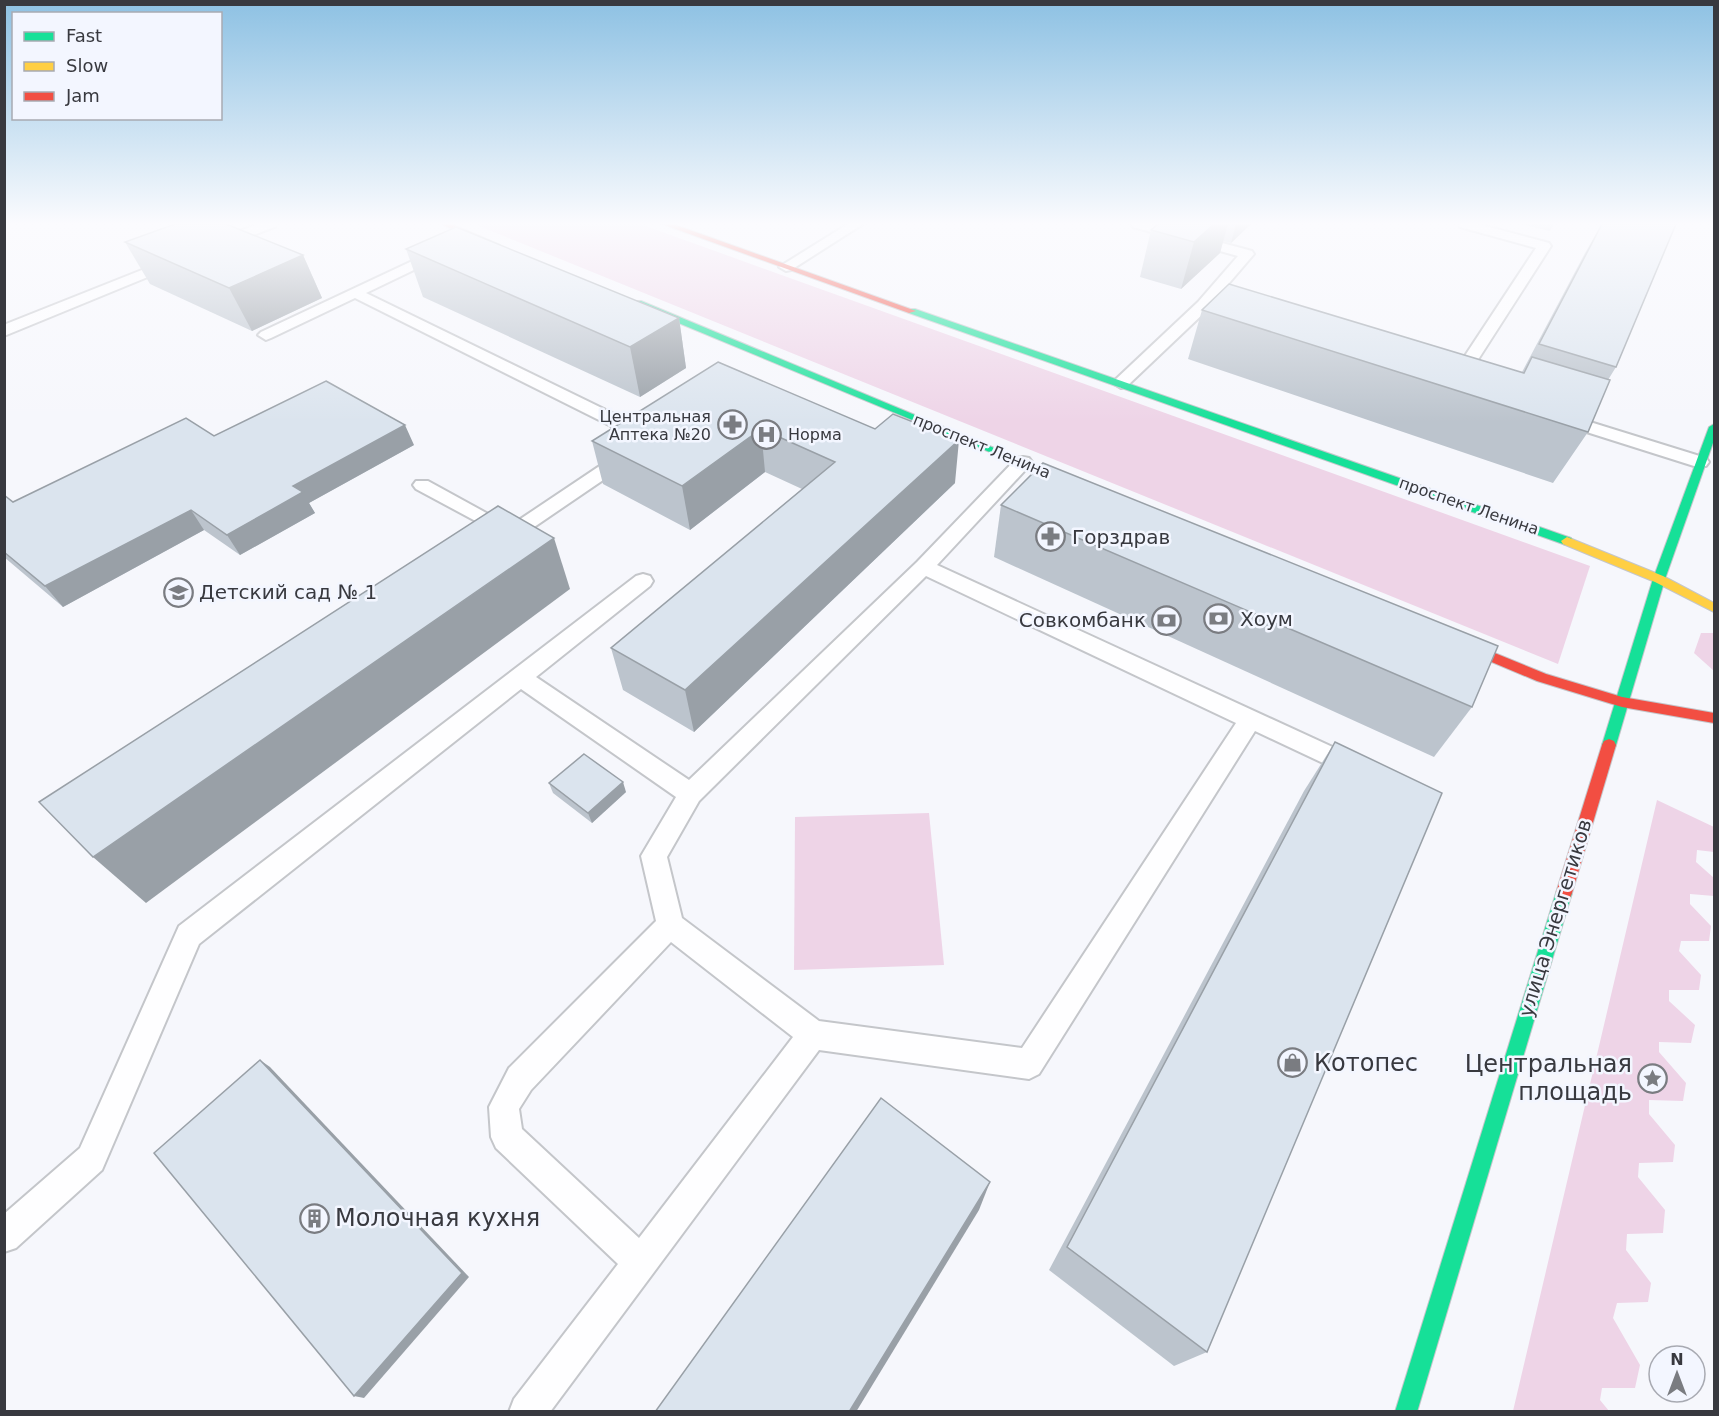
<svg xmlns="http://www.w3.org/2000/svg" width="1719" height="1416" viewBox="0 0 1719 1416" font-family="'DejaVu Sans',sans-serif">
<rect width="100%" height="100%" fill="#f6f7fc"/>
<g fill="#eed4e7">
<path d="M474,224H640L1590,566L1558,664Z"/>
<path d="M1701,633H1714V671L1694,653Z"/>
<path d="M1657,800L1714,827V852L1697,850L1696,862L1714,878V896L1690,894V904L1711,926L1709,941H1681L1679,951L1701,975L1699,990H1669V1001L1695,1025L1691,1043L1659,1042V1052L1686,1083L1683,1101L1649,1100V1114L1675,1145L1673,1162L1639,1163L1638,1177L1665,1210L1663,1233L1627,1234L1626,1250L1651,1283L1648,1302L1617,1303L1613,1318L1640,1365L1635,1388H1602L1600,1400L1609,1411H1513Z"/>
<path d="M929,813L944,965L794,970L795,817Z"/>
</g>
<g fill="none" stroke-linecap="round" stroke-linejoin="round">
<defs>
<g id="lane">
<path d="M259,224H276L275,227L224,246L219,247L212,243L214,240Z"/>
<path d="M848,224H863L791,270L786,271L779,267Z"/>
<path d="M1132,224H1152L1252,251L1254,254L1212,303L1240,312L1242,315L1240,318L1235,319L1206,311L1127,386L1121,388L1113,383L1115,380L1198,302L1238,256L1133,227Z"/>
<path d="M1459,224H1478L1549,243L1551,246L1463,383L1455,388L1447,383L1536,248L1460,227Z"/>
<path d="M440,248L445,249L447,252L445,255L366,293L653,433L656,437L653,441H641L355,298L271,338L266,340L258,335L261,332Z"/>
<path d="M172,258L177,259L179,262L177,265L4,336L6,324Z"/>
<path d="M1561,413L1706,458L1709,462L1706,466H1694L1555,422L1553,418L1555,414Z"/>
<path d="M625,452L631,453L634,457L631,461L518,538L511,540L416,489L413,485L416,481H428L510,526L619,453Z"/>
<path d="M1023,457L1029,458L1032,462L1029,466L937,565L1363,761L1367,768L1363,775L1355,778L1255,731L1039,1074L1029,1079L819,1050L550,1412H509L514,1399L618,1264L496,1148L491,1137L489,1107L509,1068L656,921L641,856L676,797L521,689L199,944L102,1170L16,1248L4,1252V1214L80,1148L179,926L636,576L643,574L650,576L653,581L650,586L536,677L689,780L917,562L1017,458ZM926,576L1236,723L1022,1048L819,1021L682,918L667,857L699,801ZM671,942L793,1037L639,1238L522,1129L519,1109L531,1090Z"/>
</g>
<g id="fast">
<path d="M635,301H641L1083,485L1082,487H1074L635,305Z"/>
<path d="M909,309H915L1571,538L1573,541L1567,545L1563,544L909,313Z"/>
<path d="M1714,424V440L1665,579L1616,745L1614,749H1604L1602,745L1653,579L1709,427Z"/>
<path d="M1564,886L1570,888L1572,893L1417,1412H1395L1556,893L1558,888Z"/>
</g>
<path id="slow" d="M1567,537L1663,576L1714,603V612L1655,582L1563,544L1561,541Z"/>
<g id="jam">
<path d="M441,224H451L500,245L493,247Z"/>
<path d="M662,224H673L916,311L909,313Z"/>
<path d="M1453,636L1546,674L1622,697L1714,713V723L1622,707L1537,681L1449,644L1447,641L1449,638Z"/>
<path d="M1609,739L1614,741L1616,745L1572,893L1570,898L1564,900L1558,898L1556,893L1602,745L1604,741Z"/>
</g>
</defs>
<use href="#lane" stroke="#c4c6ca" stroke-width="4"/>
<use href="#fast" stroke="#c4c6ca" stroke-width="2"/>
<use href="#slow" stroke="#c4c6ca" stroke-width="2"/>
<use href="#jam" stroke="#c4c6ca" stroke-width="2"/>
<use href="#lane" fill="#fefeff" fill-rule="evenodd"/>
<use href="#fast" fill="#16e098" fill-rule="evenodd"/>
<use href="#slow" fill="#ffcf43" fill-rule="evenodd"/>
<use href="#jam" fill="#f24e42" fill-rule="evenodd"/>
</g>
<g fill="#bcc4cd">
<path d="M1158,224H1251L1231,243L1223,241L1220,253L1181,289L1140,277L1151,230Z"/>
<path d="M1520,224H1554L1550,231Z"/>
<path d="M1602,224H1676L1616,367L1608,380L1588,432L1553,483L1188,359L1202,310L1522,372L1585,253Z"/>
<path d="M125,242L303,255L322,298L252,331L150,284Z"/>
<path d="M406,249L679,318L686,368L640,397L423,297Z"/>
<path d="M718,362L875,429L955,483L694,732L623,690L611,648L802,489L765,472L690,530L603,484L592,441Z"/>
<path d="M214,436L414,445L309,503L315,513L240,555L204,530L63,607L4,557V495L13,502Z"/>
<path d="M1001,505L1472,707L1434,757L994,557Z"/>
<path d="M1335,742L1207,1352L1174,1366L1049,1270L1304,791Z"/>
<path d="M549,783L626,792L592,823L553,793Z"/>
</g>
<g fill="#99a0a7">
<path d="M1214,224H1228L1220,253L1181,289L1194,242Z"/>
<path d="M1236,224H1251L1231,243Z"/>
<path d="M303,255L322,298L252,331L229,288Z"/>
<path d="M679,318L686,368L640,397L630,347Z"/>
<path d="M405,425L414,445L309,503L315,513L240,555L227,535L293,486Z"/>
<path d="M761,429L765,472L690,530L682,486Z"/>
<path d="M959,440L955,483L694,732L685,690Z"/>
<path d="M191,510L204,530L63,607L45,586Z"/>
<path d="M554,538L570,589L146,903L93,857Z"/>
<path d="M623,782L626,792L592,823L588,813Z"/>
<path d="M260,1060L270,1067L469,1277L364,1398L354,1396Z"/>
<path d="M990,1182L979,1210L856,1412H849Z"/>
</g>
<g fill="#dbe4ee" stroke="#99a0a7" stroke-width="1.5">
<path d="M175,224H226L303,255L229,288L125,242Z"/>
<path d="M1158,224H1214L1194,242L1151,230Z"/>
<path d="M1602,224H1676L1616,367L1539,344Z"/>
<path d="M456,227L679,318L630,347L406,249Z"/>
<path d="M1229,284L1524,373L1532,357L1610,380L1588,432L1202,310Z"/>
<path d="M718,362L875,429L893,414L959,440L685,690L611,648L835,462L761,429L682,486L592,441Z"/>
<path d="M326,381L405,425L293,486L303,492L227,535L191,510L45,586L4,552V495L13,502L186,418L214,436Z"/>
<path d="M1043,463L1498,646L1472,707L1001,505Z"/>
<path d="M498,506L554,538L93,857L39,802Z"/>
<path d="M1335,742L1442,793L1207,1352L1067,1247Z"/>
<path d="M584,754L623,782L588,813L549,783Z"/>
<path d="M260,1060L462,1273L354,1396L154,1153Z"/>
<path d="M881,1098L990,1182L849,1412H655Z"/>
</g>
<linearGradient id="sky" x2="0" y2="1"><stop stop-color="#8dc1e3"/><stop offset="0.53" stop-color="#fbfbfe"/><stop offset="1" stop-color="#fbfbfe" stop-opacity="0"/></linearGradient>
<rect width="1719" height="422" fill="url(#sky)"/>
<defs>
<symbol id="pharmacy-ring" viewBox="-11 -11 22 22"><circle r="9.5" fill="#f3f6ff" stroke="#7a7c81" stroke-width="1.5"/><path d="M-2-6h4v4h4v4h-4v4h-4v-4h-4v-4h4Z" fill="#7a7c81"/></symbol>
<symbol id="hospital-ring" viewBox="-11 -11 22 22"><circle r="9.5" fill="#f3f6ff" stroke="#7a7c81" stroke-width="1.5"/><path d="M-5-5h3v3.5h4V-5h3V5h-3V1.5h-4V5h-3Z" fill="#7a7c81"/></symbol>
<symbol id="school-ring" viewBox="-11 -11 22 22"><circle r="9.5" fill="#f3f6ff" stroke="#7a7c81" stroke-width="1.5"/><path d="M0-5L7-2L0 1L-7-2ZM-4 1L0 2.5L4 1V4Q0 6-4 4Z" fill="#7a7c81"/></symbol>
<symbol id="bank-ring" viewBox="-11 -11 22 22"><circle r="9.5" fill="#f3f6ff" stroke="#7a7c81" stroke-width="1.5"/><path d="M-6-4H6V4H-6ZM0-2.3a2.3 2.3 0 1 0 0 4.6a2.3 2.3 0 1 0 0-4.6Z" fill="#7a7c81"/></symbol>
<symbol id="shop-ring" viewBox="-11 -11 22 22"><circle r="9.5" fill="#f3f6ff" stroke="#7a7c81" stroke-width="1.5"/><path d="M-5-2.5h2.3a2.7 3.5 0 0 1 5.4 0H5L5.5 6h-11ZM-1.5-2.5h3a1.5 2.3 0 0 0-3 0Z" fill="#7a7c81"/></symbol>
<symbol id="sight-ring" viewBox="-11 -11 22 22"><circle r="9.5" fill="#f3f6ff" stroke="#7a7c81" stroke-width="1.5"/><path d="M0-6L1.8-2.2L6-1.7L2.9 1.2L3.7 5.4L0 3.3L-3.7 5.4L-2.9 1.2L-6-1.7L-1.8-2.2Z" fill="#7a7c81"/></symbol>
<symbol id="building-ring" viewBox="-11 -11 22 22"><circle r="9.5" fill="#f3f6ff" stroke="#7a7c81" stroke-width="1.5"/><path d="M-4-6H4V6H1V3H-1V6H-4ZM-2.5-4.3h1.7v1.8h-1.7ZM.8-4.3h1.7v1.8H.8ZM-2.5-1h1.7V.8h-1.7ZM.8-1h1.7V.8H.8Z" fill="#7a7c81"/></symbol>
</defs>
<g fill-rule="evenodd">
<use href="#pharmacy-ring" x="716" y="408" width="33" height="33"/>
<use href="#hospital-ring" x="750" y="418" width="33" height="33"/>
<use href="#pharmacy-ring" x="1034" y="520" width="33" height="33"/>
<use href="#school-ring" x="162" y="576" width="33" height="33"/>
<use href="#bank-ring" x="1202" y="602" width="33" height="33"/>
<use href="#bank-ring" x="1150" y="604" width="33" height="33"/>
<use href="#shop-ring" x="1276" y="1046" width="33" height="33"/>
<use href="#sight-ring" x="1636" y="1062" width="33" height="33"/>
<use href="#building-ring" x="298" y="1202" width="33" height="33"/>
</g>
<g text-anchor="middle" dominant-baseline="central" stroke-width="5" stroke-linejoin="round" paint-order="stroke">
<g font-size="16" fill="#38393f" stroke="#f3f6ff" text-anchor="end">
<text x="711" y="416">Центральная<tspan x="711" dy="18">Аптека №20</tspan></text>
<text x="788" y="434" text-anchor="start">Норма</text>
</g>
<g font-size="16" fill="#38393f" stroke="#f3f6ff">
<text transform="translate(982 446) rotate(22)">проспект Ленина</text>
<text transform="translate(1469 506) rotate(19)">проспект Ленина</text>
</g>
<g font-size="20" fill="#38393f" stroke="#f3f6ff" text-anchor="start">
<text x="1072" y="537">Горздрав</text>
<text x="199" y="592">Детский сад № 1</text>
<text x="1240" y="619">Хоум</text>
<text x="1146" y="620" text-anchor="end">Совкомбанк</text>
</g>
<g font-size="20" fill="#38393f" stroke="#f3f6ff">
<text transform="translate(1555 918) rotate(-73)">улица Энергетиков</text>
</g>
<g font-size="24" fill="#38393f" stroke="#f3f6ff" text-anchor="start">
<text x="1314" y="1063">Котопес</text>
<text x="1632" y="1064" text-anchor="end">Центральная<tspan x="1632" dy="28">площадь</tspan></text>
<text x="335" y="1218">Молочная кухня</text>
</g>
</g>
<rect width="1719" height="1416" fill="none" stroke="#38393f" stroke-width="12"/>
<rect x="12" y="12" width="210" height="108" fill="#f3f6ff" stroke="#a8aab2" stroke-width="1.5"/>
<rect x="24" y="32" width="30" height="9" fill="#16e098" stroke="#a8aab2" stroke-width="1.5"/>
<text x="66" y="42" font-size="18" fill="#38393f">Fast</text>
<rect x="24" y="62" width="30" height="9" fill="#ffcf43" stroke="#a8aab2" stroke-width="1.5"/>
<text x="66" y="72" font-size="18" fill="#38393f">Slow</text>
<rect x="24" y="92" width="30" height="9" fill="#f24e42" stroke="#a8aab2" stroke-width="1.5"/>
<text x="66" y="102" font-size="18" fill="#38393f">Jam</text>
<g transform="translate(1677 1374)"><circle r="28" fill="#f3f6ff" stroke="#a8aab2" stroke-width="1.5"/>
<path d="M0-4.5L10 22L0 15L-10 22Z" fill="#7a7c81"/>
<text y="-9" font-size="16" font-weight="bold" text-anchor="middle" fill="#38393f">N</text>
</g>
</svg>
